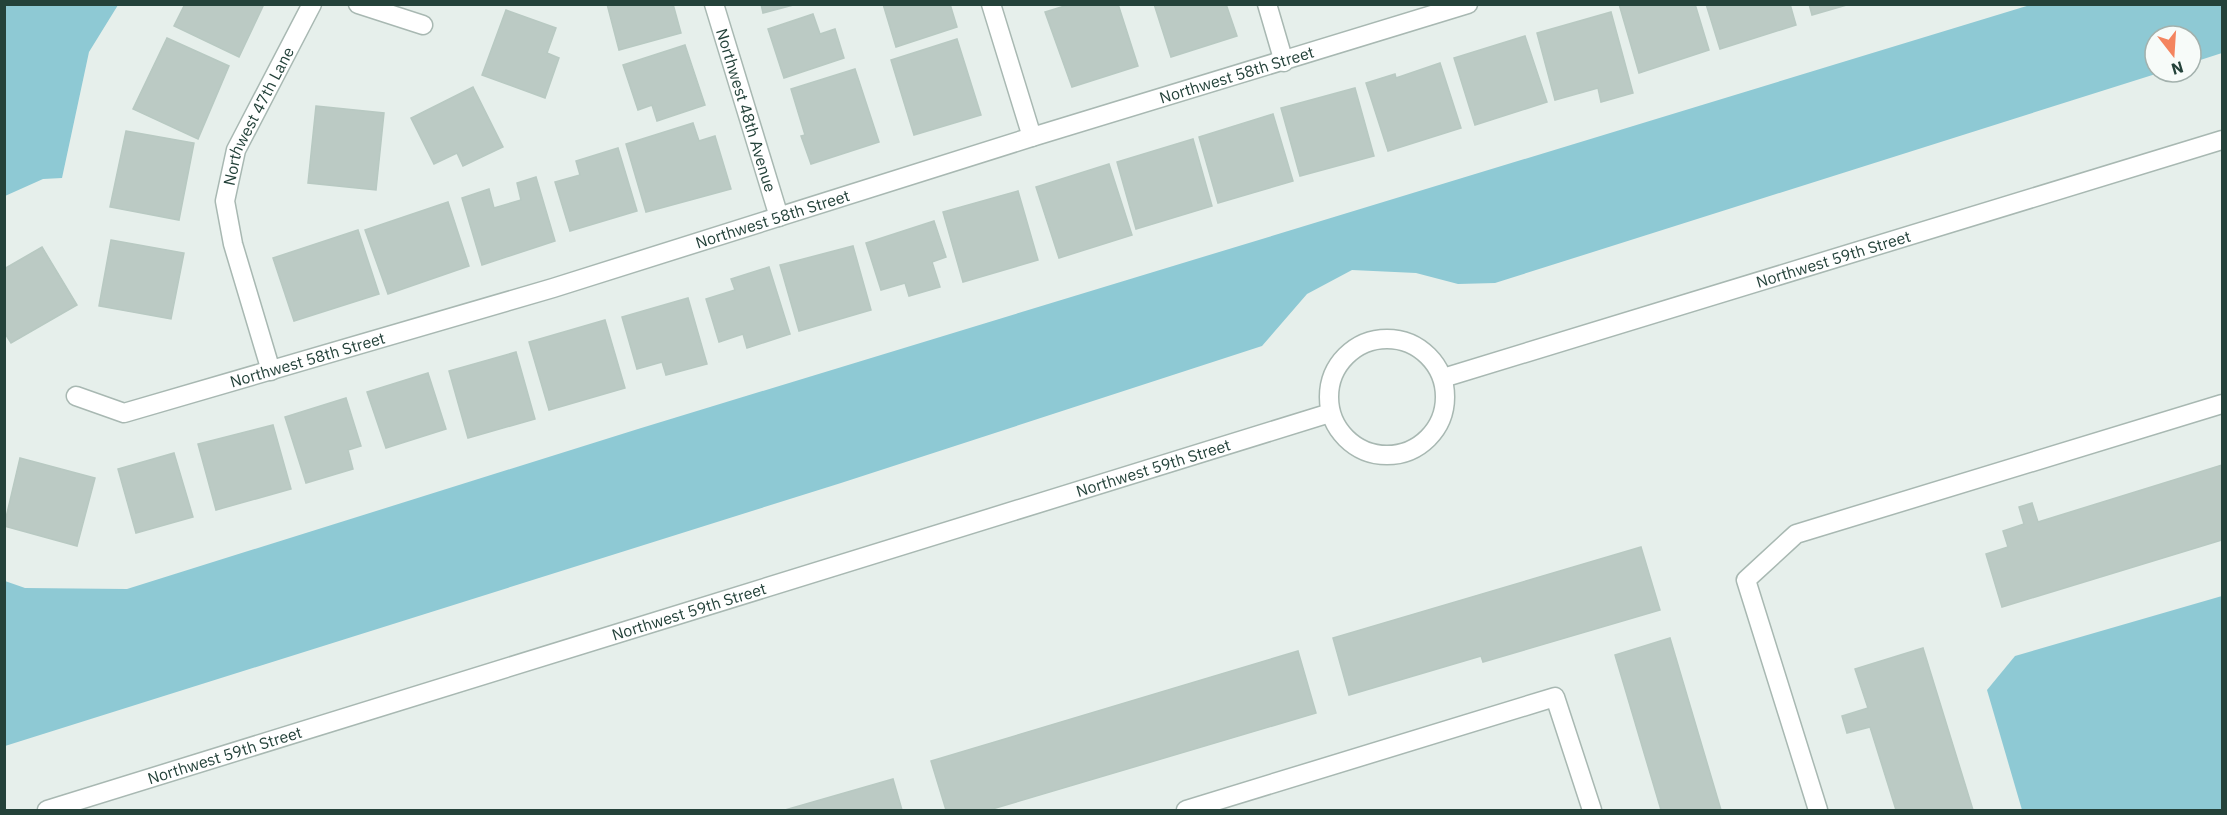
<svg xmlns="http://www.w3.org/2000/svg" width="2227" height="815" viewBox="0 0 2227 815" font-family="'IBM Plex Sans',sans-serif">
<rect width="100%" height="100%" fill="#e6efeb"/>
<g fill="#8ec9d4">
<path d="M4,5H118L89,52L62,178L43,179L5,196Z"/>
<path d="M2030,5H2222V53L2191,63V36H2155V72H2162L1495,283L1458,284L1416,273L1352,270L1307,294L1262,346L841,483L5,746V581L25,588L127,589L638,429Z"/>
<path d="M2222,596V810H2022L1987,690L2015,656Z"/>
</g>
<g fill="#bbcac4" stroke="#b8c9c2" stroke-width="1.5">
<path d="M185,4H264L239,57L174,26Z"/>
<path d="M607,4H673L681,33L619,50Z"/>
<path d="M761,4H797L763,13Z"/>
<path d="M883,4H950L957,27L896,47Z"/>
<path d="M1071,4H1118L1138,66L1072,87L1045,12Z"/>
<path d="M1154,4H1226L1237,36L1171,57Z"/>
<path d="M1619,4H1695L1709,50L1639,73Z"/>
<path d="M1706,4H1790L1796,25L1720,49Z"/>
<path d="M1809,4H1850L1812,15Z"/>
<path d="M506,10L556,28L547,53L559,58L545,98L482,75Z"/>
<path d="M1611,12L1633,93L1601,102L1598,88L1555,100L1537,33Z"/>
<path d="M813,14L820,34L835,29L844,58L784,78L768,29Z"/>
<path d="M1525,36L1547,102L1475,125L1454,58Z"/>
<path d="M167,38L229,66L198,139L133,109Z"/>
<path d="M957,39L981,115L914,135L891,60Z"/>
<path d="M685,45L705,105L657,121L652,105L638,110L623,65Z"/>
<path d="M1440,63L1461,128L1388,151L1366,83L1395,74L1396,78Z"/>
<path d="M855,69L879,142L811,164L801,136L805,135L791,89Z"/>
<path d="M473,87L503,147L463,166L457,153L434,164L411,118Z"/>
<path d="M1355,88L1374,156L1300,176L1281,108Z"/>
<path d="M316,106L384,113L376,190L308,183Z"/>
<path d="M1273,114L1293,181L1218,203L1199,137Z"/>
<path d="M693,123L699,141L715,136L731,189L646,212L626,144Z"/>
<path d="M126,131L194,143L179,220L110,207Z"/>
<path d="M1193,139L1212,206L1136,229L1117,162Z"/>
<path d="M618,148L637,211L570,231L555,182L580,175L576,161Z"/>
<path d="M1109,164L1132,235L1059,258L1036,187Z"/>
<path d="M536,177L555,241L482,265L462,198L489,189L494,208L521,200L517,183Z"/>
<path d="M1018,191L1038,260L963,282L943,212Z"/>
<path d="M448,202L469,266L388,294L365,230Z"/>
<path d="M934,221L946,257L932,262L940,287L909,296L905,283L881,290L866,243Z"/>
<path d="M358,230L379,294L294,321L273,258Z"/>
<path d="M111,240L184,253L171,319L99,306Z"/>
<path d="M853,246L871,310L799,331L780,265Z"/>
<path d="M42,247L77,305L11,343L4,332V269Z"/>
<path d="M769,267L790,334L747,348L743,334L719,342L706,299L735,290L731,279Z"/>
<path d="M688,298L707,364L666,375L662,362L637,369L622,317Z"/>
<path d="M605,320L625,388L549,410L529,342Z"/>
<path d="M516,352L535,419L468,438L449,371Z"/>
<path d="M428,373L446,429L386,448L367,392Z"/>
<path d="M346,398L361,446L348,450L353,469L306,483L285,417Z"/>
<path d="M273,425L291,489L216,510L198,444Z"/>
<path d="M174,453L193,517L136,533L118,469Z"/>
<path d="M20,458L95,478L77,546L4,526Z"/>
<path d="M2222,465V540L2002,607L1986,554L2008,547L2003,531L2024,524L2019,507L2032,503L2038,522Z"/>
<path d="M1641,547L1660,610L1483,662L1481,656L1349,695L1333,638Z"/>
<path d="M1670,638L1721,810H1661L1615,655Z"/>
<path d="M1923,648L1973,810H1896L1870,727L1847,733L1842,716L1868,708L1855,669Z"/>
<path d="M1298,651L1316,713L989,810H946L931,761Z"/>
<path d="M893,779L902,810H785Z"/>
</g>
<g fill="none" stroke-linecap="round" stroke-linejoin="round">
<defs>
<g id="minor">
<path d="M358,4L423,25"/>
<path id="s1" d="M714,4L779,217"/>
<path d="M991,4L1032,137"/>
<path d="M1267,4L1284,62"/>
<circle cx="1387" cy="397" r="58"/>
<path id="s2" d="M271,371L233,244L225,201L236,150L312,4"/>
<path id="s3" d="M1443,378L2222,140"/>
<path id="s4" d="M76,396L124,413L553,288L1032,137L1468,4"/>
<path id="s5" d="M47,810L1330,413"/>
<path d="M1186,810L1555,697L1592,810"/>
<path d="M1818,810L1746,580L1796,534L2222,404"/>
</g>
</defs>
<use href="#minor" stroke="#a8b8b2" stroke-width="21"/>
<use href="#minor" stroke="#fff" stroke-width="18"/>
</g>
<g text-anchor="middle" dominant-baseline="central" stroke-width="6" stroke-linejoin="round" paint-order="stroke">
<g font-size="16" fill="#24423a" stroke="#f7fbf9">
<text stroke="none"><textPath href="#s4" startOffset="1214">Northwest 58th Street</textPath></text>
<text stroke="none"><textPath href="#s1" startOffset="111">Northwest 48th Avenue</textPath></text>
<text stroke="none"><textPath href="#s2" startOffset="268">Northwest 47th Lane</textPath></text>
<text stroke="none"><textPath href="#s4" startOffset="728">Northwest 58th Street</textPath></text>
<text stroke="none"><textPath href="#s3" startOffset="408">Northwest 59th Street</textPath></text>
<text stroke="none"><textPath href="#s4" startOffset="242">Northwest 58th Street</textPath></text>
<text stroke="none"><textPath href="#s5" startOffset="1158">Northwest 59th Street</textPath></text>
<text stroke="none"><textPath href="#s5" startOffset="672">Northwest 59th Street</textPath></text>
<text stroke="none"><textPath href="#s5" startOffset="186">Northwest 59th Street</textPath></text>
</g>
</g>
<rect width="2227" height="815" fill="none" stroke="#24423a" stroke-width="12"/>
<g transform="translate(2173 54) rotate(163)"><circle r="28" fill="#f7fbf9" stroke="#a3b1ad" stroke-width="1.5"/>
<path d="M0-4.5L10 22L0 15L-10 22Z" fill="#f4845f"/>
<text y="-9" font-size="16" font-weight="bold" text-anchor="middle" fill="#24423a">N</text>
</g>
</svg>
